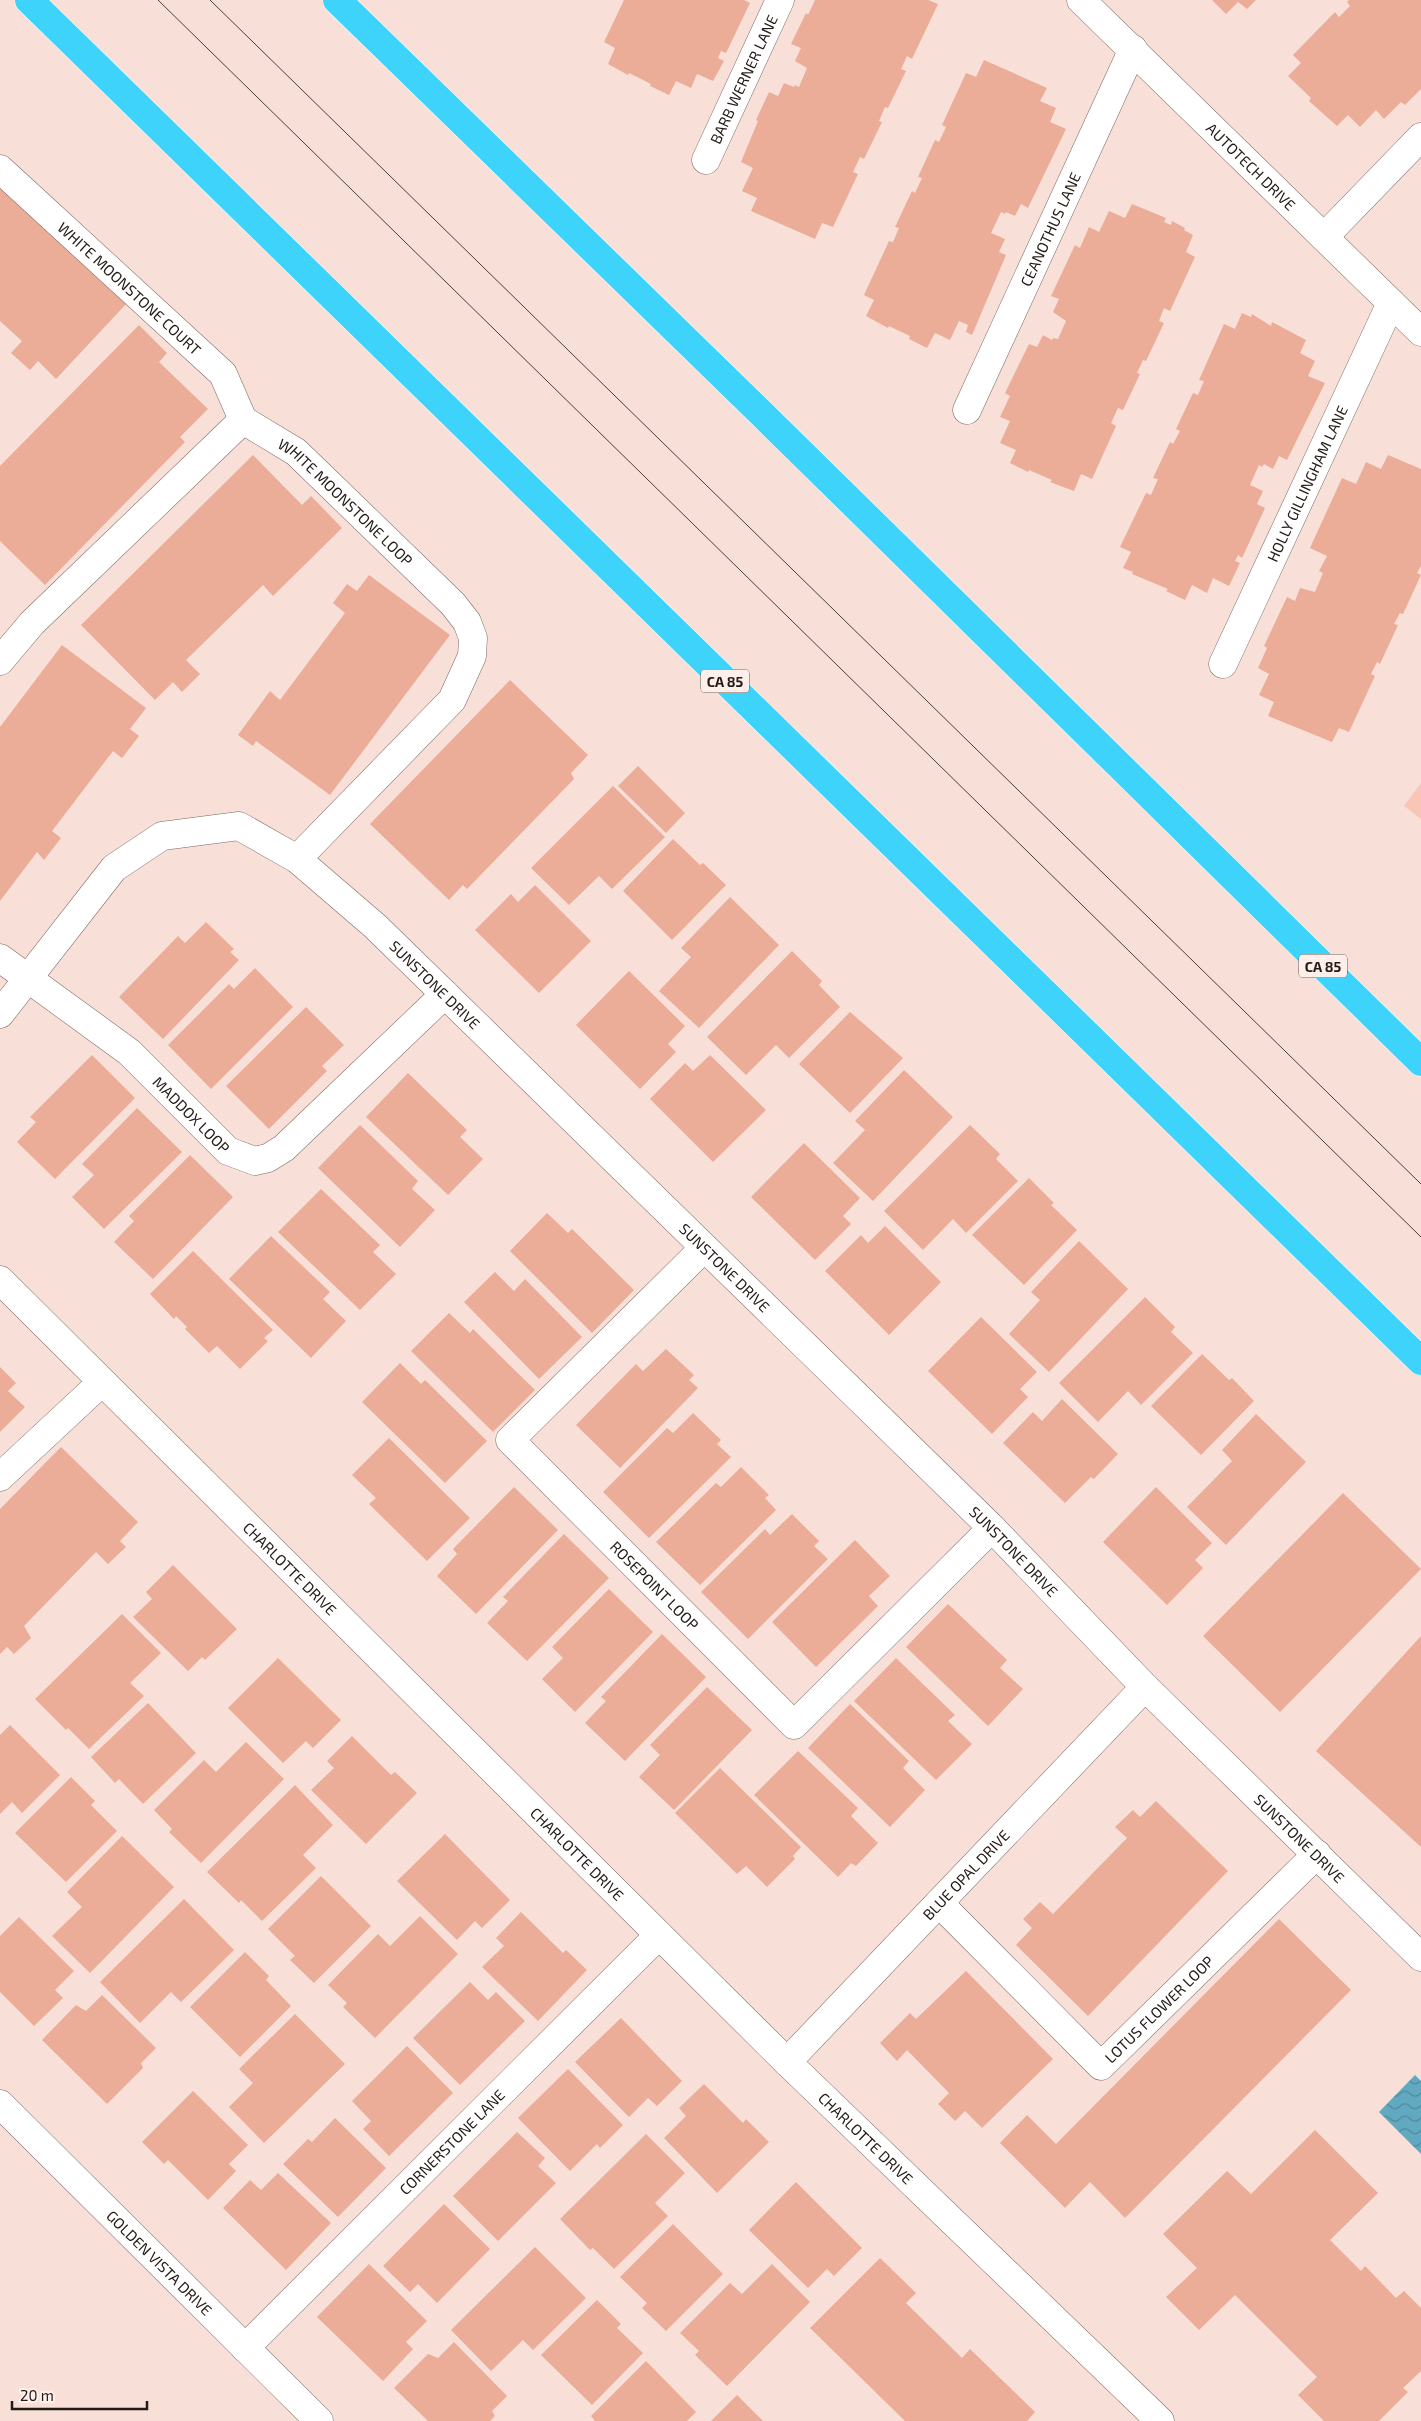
<svg xmlns="http://www.w3.org/2000/svg" width="1421" height="2421" viewBox="0 0 1421 2421" font-family="'Exo 2',sans-serif">
<defs>
<pattern id="water-waves" width="16" height="10" patternUnits="userSpaceOnUse" patternTransform="scale(1.25)"><rect width="16" height="10" fill="#61a9c0"/><path d="M0 5q4-4 8 0t8 0" fill="none" stroke="#50899b"/></pattern>
</defs>
<rect width="100%" height="100%" fill="#f8e0d8"/>
<path fill="#f9c5b5" d="M1421,783V819L1404,806Z"/>
<path fill="url(#water-waves)" d="M1415,2075L1421,2081V2154L1379,2112Z"/>
<g fill="#ebac98">
<path d="M624,0H744L750,3L726,53L721,51L718,58L724,61L713,81L697,74L691,88L676,81L669,95L650,86L651,84L629,73L628,75L608,64L615,48L604,42Z"/>
<path d="M815,0H928L938,4L912,59L907,56L901,69L906,71L888,108L885,107L879,121L882,122L864,159L860,157L853,172L858,174L833,227L822,223L815,239L751,211L757,198L742,191L753,168L741,162L758,121L756,120L769,92L778,96L784,83L794,87L795,85L799,87L807,68L795,61L801,48L791,44L806,13L808,15Z"/>
<path d="M1212,0H1256L1247,9L1238,2L1226,14Z"/>
<path d="M1349,0H1421V89L1405,105L1401,102L1384,119L1376,110L1360,127L1348,115L1337,126L1309,101L1311,98L1288,76L1301,63L1293,55L1335,12L1339,17L1350,6L1347,2Z"/>
<path d="M984,60L1047,88L1040,101L1056,108L1050,122L1066,129L1028,208L1021,204L1015,216L1006,212L1005,214L1001,212L991,233L1005,239L999,252L1006,255L972,335L966,332L968,325L959,321L950,340L935,333L927,348L909,339L910,336L889,326L888,328L866,316L874,300L864,295L889,241L893,242L899,228L895,227L912,191L915,193L922,178L918,177L935,140L939,142L946,127L942,125L966,73L976,77Z"/>
<path d="M0,185L127,303L56,379L38,361L30,370L11,353L22,341L0,321Z"/>
<path d="M1132,204L1166,218L1164,222L1171,225L1172,221L1185,228L1184,230L1193,235L1186,252L1195,257L1170,311L1164,308L1159,321L1164,323L1146,361L1143,360L1137,373L1140,374L1123,410L1118,408L1111,423L1116,426L1092,479L1081,474L1074,491L1050,482L1052,480L1029,470L1028,472L1010,463L1016,450L1000,443L1010,421L1000,417L1010,396L1005,393L1029,344L1037,347L1043,335L1052,340L1053,338L1058,339L1066,321L1053,312L1059,299L1051,296L1075,245L1080,248L1089,227L1099,232L1109,211L1125,218Z"/>
<path d="M1242,313L1251,317L1252,314L1271,326L1272,322L1306,340L1300,353L1315,361L1308,376L1325,383L1287,460L1279,456L1273,469L1264,464L1262,467L1259,465L1250,485L1263,491L1257,504L1265,508L1242,558L1238,555L1235,561L1240,563L1229,586L1213,578L1207,593L1192,585L1185,600L1166,591L1168,589L1132,574L1133,572L1123,568L1131,552L1120,547L1146,493L1151,495L1158,479L1153,478L1170,442L1173,444L1180,431L1176,429L1193,393L1198,395L1204,381L1199,380L1224,324L1235,329Z"/>
<path d="M139,325L167,353L159,362L208,409L180,437L185,442L45,585L0,541V466Z"/>
<path d="M253,455L302,505L311,496L342,528L273,596L263,585L186,660L200,674L182,692L173,682L155,700L81,625Z"/>
<path d="M1388,455L1421,469V566L1417,573L1421,575L1403,614L1400,613L1394,624L1398,625L1380,664L1377,662L1371,674L1375,676L1349,732L1339,728L1332,742L1268,716L1274,702L1259,695L1269,674L1258,668L1267,648L1264,646L1287,597L1295,601L1300,588L1315,592L1323,573L1319,571L1327,556L1310,548L1342,478L1356,484L1366,462L1381,469Z"/>
<path d="M369,575L450,635L330,795L256,741L253,746L238,735L270,691L280,700L345,613L333,603L347,584L357,591Z"/>
<path d="M62,645L146,708L130,729L139,736L122,758L113,751L52,831L61,838L44,860L37,852L0,901V727Z"/>
<path d="M510,680L588,755L571,773L574,779L467,889L463,885L449,900L370,824Z"/>
<path d="M638,766L685,813L666,833L618,786Z"/>
<path d="M613,786L665,837L612,889L599,876L569,905L531,868Z"/>
<path d="M673,839L700,865L703,863L726,885L672,940L623,891Z"/>
<path d="M535,885L591,941L539,993L475,930L511,894L518,902Z"/>
<path d="M730,897L779,945L699,1028L659,991L691,957L681,948Z"/>
<path d="M206,922L234,949L230,952L239,960L163,1039L119,997L178,936L185,943Z"/>
<path d="M792,951L822,981L819,985L840,1007L789,1058L776,1045L746,1075L707,1037Z"/>
<path d="M255,968L293,1007L211,1089L168,1045L229,984L234,989Z"/>
<path d="M629,971L685,1026L668,1044L676,1052L640,1089L576,1025Z"/>
<path d="M306,1007L344,1045L322,1066L327,1071L269,1129L226,1086Z"/>
<path d="M850,1012L903,1058L850,1113L799,1064Z"/>
<path d="M92,1055L135,1098L55,1179L17,1142L36,1122L30,1117Z"/>
<path d="M710,1055L766,1110L713,1162L650,1099L685,1063L693,1071Z"/>
<path d="M904,1070L953,1117L873,1201L833,1163L865,1130L855,1121Z"/>
<path d="M408,1073L467,1130L460,1137L483,1159L448,1195L366,1117Z"/>
<path d="M137,1108L182,1152L104,1229L72,1197L94,1175L82,1164Z"/>
<path d="M360,1125L418,1181L412,1189L435,1210L400,1247L318,1168Z"/>
<path d="M970,1125L1000,1154L996,1159L1018,1181L966,1233L953,1219L923,1250L884,1211Z"/>
<path d="M804,1143L860,1198L843,1216L851,1224L815,1260L751,1197Z"/>
<path d="M190,1155L233,1197L153,1279L114,1242L134,1221L129,1216Z"/>
<path d="M1029,1178L1054,1203L1051,1205L1077,1230L1024,1285L972,1235Z"/>
<path d="M321,1189L380,1245L373,1252L396,1274L360,1310L278,1232Z"/>
<path d="M547,1213L568,1233L572,1229L634,1290L592,1333L510,1251Z"/>
<path d="M885,1226L941,1282L889,1335L825,1271L861,1235L868,1243Z"/>
<path d="M271,1236L330,1292L323,1299L346,1321L311,1358L229,1279Z"/>
<path d="M1079,1241L1128,1289L1049,1372L1009,1334L1040,1300L1031,1292Z"/>
<path d="M193,1251L273,1330L264,1338L268,1341L240,1369L217,1346L209,1353L185,1329L187,1327L176,1316L174,1319L150,1294Z"/>
<path d="M495,1272L514,1291L525,1279L582,1337L539,1379L464,1302Z"/>
<path d="M1145,1297L1175,1327L1171,1332L1193,1353L1141,1405L1128,1391L1098,1422L1059,1383Z"/>
<path d="M449,1313L470,1333L473,1329L535,1390L493,1432L411,1351Z"/>
<path d="M981,1317L1037,1372L1020,1389L1028,1397L992,1434L928,1371Z"/>
<path d="M666,1349L694,1375L689,1380L698,1388L620,1468L576,1425L636,1364L643,1371Z"/>
<path d="M1202,1354L1229,1380L1232,1378L1254,1401L1201,1455L1151,1406Z"/>
<path d="M400,1363L421,1384L425,1380L487,1441L445,1483L362,1402Z"/>
<path d="M0,1367L16,1383L8,1391L25,1407L0,1432Z"/>
<path d="M1062,1399L1118,1454L1094,1479L1091,1477L1065,1503L1003,1443L1033,1412L1042,1421Z"/>
<path d="M693,1413L721,1440L717,1444L731,1457L649,1538L603,1492L667,1428L673,1433Z"/>
<path d="M1256,1414L1306,1462L1226,1545L1187,1507L1232,1461L1222,1450Z"/>
<path d="M389,1438L470,1518L427,1561L369,1504L376,1498L352,1475Z"/>
<path d="M61,1447L138,1522L120,1541L126,1547L108,1564L96,1552L24,1626L31,1638L14,1654L7,1647L0,1654V1509Z"/>
<path d="M741,1467L769,1495L765,1498L776,1510L700,1585L656,1542L716,1483L721,1487Z"/>
<path d="M514,1487L558,1530L476,1614L437,1576L457,1554L453,1549Z"/>
<path d="M1156,1487L1212,1543L1195,1560L1203,1568L1167,1605L1103,1542Z"/>
<path d="M1343,1493L1421,1569L1280,1712L1203,1636Z"/>
<path d="M792,1514L819,1541L814,1546L828,1559L748,1639L701,1592L765,1529L770,1535Z"/>
<path d="M564,1534L609,1578L527,1661L487,1623L508,1601L503,1597Z"/>
<path d="M855,1540L890,1576L869,1596L878,1606L816,1667L772,1622Z"/>
<path d="M173,1565L237,1629L205,1660L202,1657L188,1671L133,1617L152,1599L146,1592Z"/>
<path d="M609,1589L653,1632L575,1712L542,1679L563,1658L552,1647Z"/>
<path d="M948,1604L1007,1660L1000,1668L1023,1689L988,1726L906,1647Z"/>
<path d="M122,1614L161,1653L130,1683L144,1696L89,1749L68,1728L66,1730L35,1699Z"/>
<path d="M662,1634L706,1677L625,1761L585,1723L606,1701L601,1697Z"/>
<path d="M1421,1636V1847L1316,1751Z"/>
<path d="M278,1658L341,1720L313,1748L306,1741L283,1763L228,1708Z"/>
<path d="M896,1658L955,1715L948,1721L972,1744L936,1780L854,1701Z"/>
<path d="M707,1687L752,1730L674,1810L639,1777L660,1755L650,1745Z"/>
<path d="M148,1703L196,1753L143,1804L119,1779L115,1783L91,1757Z"/>
<path d="M850,1704L909,1761L903,1768L925,1790L890,1827L808,1748Z"/>
<path d="M10,1725L60,1775L22,1813L12,1802L0,1814V1735Z"/>
<path d="M352,1736L391,1775L395,1772L417,1793L366,1844L311,1790L334,1768L327,1761Z"/>
<path d="M246,1742L284,1779L201,1863L169,1832L172,1829L154,1810L204,1760L216,1772Z"/>
<path d="M798,1751L858,1808L851,1816L878,1843L856,1866L851,1863L838,1877L754,1795Z"/>
<path d="M720,1768L801,1847L793,1856L795,1859L767,1887L746,1866L737,1874L675,1813Z"/>
<path d="M71,1777L95,1801L91,1805L117,1831L66,1882L15,1833Z"/>
<path d="M295,1785L333,1825L303,1855L316,1868L262,1921L241,1900L239,1903L207,1872Z"/>
<path d="M1156,1801L1228,1871L1088,2016L1016,1945L1032,1928L1023,1919L1040,1902L1053,1914L1127,1838L1115,1827L1133,1810L1140,1817Z"/>
<path d="M445,1834L510,1900L482,1928L475,1921L457,1940L397,1881Z"/>
<path d="M122,1836L174,1887L90,1973L52,1936L82,1907L67,1892Z"/>
<path d="M321,1876L371,1926L314,1983L290,1960L295,1956L268,1929Z"/>
<path d="M184,1899L234,1950L181,2002L171,1992L140,2023L100,1982Z"/>
<path d="M521,1912L563,1953L566,1950L587,1970L538,2021L482,1967L504,1946L496,1938Z"/>
<path d="M420,1916L458,1954L375,2038L343,2007L347,2003L328,1985L378,1934L390,1946Z"/>
<path d="M19,1917L74,1971L55,1990L63,1998L34,2026L0,1992V1936Z"/>
<path d="M1279,1919L1351,1990L1125,2218L1090,2182L1065,2208L1000,2143L1027,2115L1056,2144Z"/>
<path d="M245,1952L269,1976L266,1980L291,2006L240,2057L190,2007Z"/>
<path d="M966,1971L1053,2059L982,2128L965,2111L955,2121L938,2104L949,2093L907,2050L897,2061L880,2043L910,2013L916,2019Z"/>
<path d="M470,1982L488,2000L496,1992L525,2021L460,2085L413,2038Z"/>
<path d="M102,1995L156,2048L141,2063L143,2068L107,2104L42,2040L76,2005L86,2011Z"/>
<path d="M295,2014L345,2064L264,2143L229,2107L253,2083L239,2069Z"/>
<path d="M621,2018L682,2081L657,2106L648,2098L629,2117L575,2062Z"/>
<path d="M407,2046L453,2093L389,2156L363,2129L371,2121L352,2101Z"/>
<path d="M568,2069L623,2125L600,2148L597,2144L570,2171L518,2118Z"/>
<path d="M704,2084L743,2123L746,2119L769,2142L717,2193L664,2138L686,2116L679,2108Z"/>
<path d="M193,2091L248,2145L229,2164L236,2171L208,2200L168,2160L164,2164L142,2142Z"/>
<path d="M335,2118L386,2168L338,2217L283,2164L308,2139L312,2142Z"/>
<path d="M1315,2130L1378,2193L1330,2240L1361,2271L1365,2266L1396,2298L1404,2291L1421,2308V2371L1403,2388L1408,2392L1379,2421H1324L1298,2395L1317,2377L1235,2295L1199,2330L1166,2297L1197,2268L1163,2234L1227,2171L1251,2194Z"/>
<path d="M517,2132L545,2158L538,2166L556,2183L498,2241L453,2196Z"/>
<path d="M646,2134L685,2173L655,2203L668,2216L614,2269L593,2248L590,2250L560,2219Z"/>
<path d="M278,2173L331,2223L286,2270L223,2208L250,2180L261,2190Z"/>
<path d="M796,2182L862,2248L834,2276L827,2269L808,2288L749,2230Z"/>
<path d="M444,2204L490,2249L437,2303L418,2284L410,2292L383,2266Z"/>
<path d="M673,2224L723,2274L666,2331L642,2308L647,2303L620,2277Z"/>
<path d="M535,2247L586,2298L533,2350L523,2340L491,2371L451,2330Z"/>
<path d="M880,2258L916,2293L906,2303L962,2358L970,2349L1035,2412L1027,2421H905L810,2328Z"/>
<path d="M369,2264L427,2321L406,2342L413,2349L383,2381L317,2317Z"/>
<path d="M772,2264L810,2302L727,2386L695,2355L699,2351L680,2333L730,2283L742,2294Z"/>
<path d="M597,2300L621,2324L617,2328L643,2353L592,2405L541,2355Z"/>
<path d="M454,2342L507,2396L492,2411L495,2416L490,2421H428L394,2388L428,2354L438,2358Z"/>
<path d="M646,2361L696,2412L687,2421H595L591,2416Z"/>
<path d="M737,2395L763,2421H711Z"/>
</g>
<g fill="none" stroke-linecap="round" stroke-linejoin="round">
<defs>
<g id="minor">
<path id="s1" d="M1081,0L1421,332"/>
<path id="s2" d="M706,160L780,0"/>
<path id="s3" d="M0,169L223,374L243,420"/>
<path d="M1324,237L1421,137"/>
<path id="s4" d="M967,410L1133,49"/>
<path id="s5" d="M243,420L296,452L453,604L467,622L473,638L472,656L452,700L297,859"/>
<path d="M0,661L32,623L243,420"/>
<path id="s6" d="M1223,664L1391,303"/>
<path id="s7" d="M0,958L129,1052L228,1151L255,1161L268,1158L284,1148L445,994"/>
<path id="s8" d="M0,1014L114,868L162,836L239,826L297,859L375,926L992,1528L1145,1687L1421,1957"/>
<path id="s9" d="M704,1248L510,1440L794,1725L992,1528"/>
<path id="s10" d="M0,1280L787,2062L1160,2421"/>
<path d="M0,1477L102,1382"/>
<path id="s11" d="M939,1903L1101,2066L1317,1854"/>
<path id="s12" d="M787,2062L1145,1687"/>
<path id="s13" d="M0,2104L319,2421"/>
<path id="s14" d="M245,2348L659,1935"/>
</g>
<g id="highway">
<path d="M29,0L1421,1361"/>
<path d="M337,0L764,416L1421,1062"/>
</g>
</defs>
<use href="#minor" stroke="#7c6760" stroke-width="29"/>
<use href="#highway" stroke="#fff" stroke-width="29"/>
<use href="#minor" stroke="#fff" stroke-width="28"/>
<use href="#highway" stroke="#3ed3fa" stroke-width="28"/>
<g stroke="#493e3a" stroke-width="1">
<path d="M158,0L1421,1237"/>
<path d="M210,0L1421,1184"/>
</g>
</g>
<g text-anchor="middle" dominant-baseline="central" stroke-width="4" stroke-linejoin="round" paint-order="stroke">
<g fill="#feefea" stroke="#645a56" stroke-width="1">
<rect x="701" y="669.5" width="48" height="23" rx="4"/>
<rect x="1299" y="954.5" width="48" height="23" rx="4"/>
</g>
<g font-size="14" font-weight="bold" fill="#221a17">
<text x="725" y="681">CA 85</text>
<text x="1323" y="966">CA 85</text>
</g>
<g font-size="15" fill="#221a17" stroke="#feefea">
<text stroke="none"><textPath href="#s2" startOffset="89">BARB WERNER LANE</textPath></text>
<text stroke="none"><textPath href="#s1" startOffset="238">AUTOTECH DRIVE</textPath></text>
<text stroke="none"><textPath href="#s4" startOffset="199">CEANOTHUS LANE</textPath></text>
<text stroke="none"><textPath href="#s3" startOffset="176">WHITE MOONSTONE COURT</textPath></text>
<text stroke="none"><textPath href="#s6" startOffset="199">HOLLY GILLINGHAM LANE</textPath></text>
<text stroke="none"><textPath href="#s5" startOffset="132">WHITE MOONSTONE LOOP</textPath></text>
<text stroke="none"><textPath href="#s8" startOffset="574">SUNSTONE DRIVE</textPath></text>
<text stroke="none"><textPath href="#s7" startOffset="248">MADDOX LOOP</textPath></text>
<text stroke="none"><textPath href="#s8" startOffset="979">SUNSTONE DRIVE</textPath></text>
<text stroke="none"><textPath href="#s8" startOffset="1384">SUNSTONE DRIVE</textPath></text>
<text stroke="none"><textPath href="#s10" startOffset="409">CHARLOTTE DRIVE</textPath></text>
<text stroke="none"><textPath href="#s9" startOffset="478">ROSEPOINT LOOP</textPath></text>
<text stroke="none"><textPath href="#s8" startOffset="1789">SUNSTONE DRIVE</textPath></text>
<text stroke="none"><textPath href="#s10" startOffset="814">CHARLOTTE DRIVE</textPath></text>
<text stroke="none"><textPath href="#s12" startOffset="259">BLUE OPAL DRIVE</textPath></text>
<text stroke="none"><textPath href="#s11" startOffset="311">LOTUS FLOWER LOOP</textPath></text>
<text stroke="none"><textPath href="#s10" startOffset="1219">CHARLOTTE DRIVE</textPath></text>
<text stroke="none"><textPath href="#s14" startOffset="292">CORNERSTONE LANE</textPath></text>
<text stroke="none"><textPath href="#s13" startOffset="225">GOLDEN VISTA DRIVE</textPath></text>
</g>
</g>
<path d="M12 2401v8h135v-8" fill="none" stroke="#221a17" stroke-width="2.5"/>
<text x="20" y="2401" font-size="15" fill="#221a17" stroke="#feefea" stroke-width="4" paint-order="stroke">20 m</text>
</svg>
